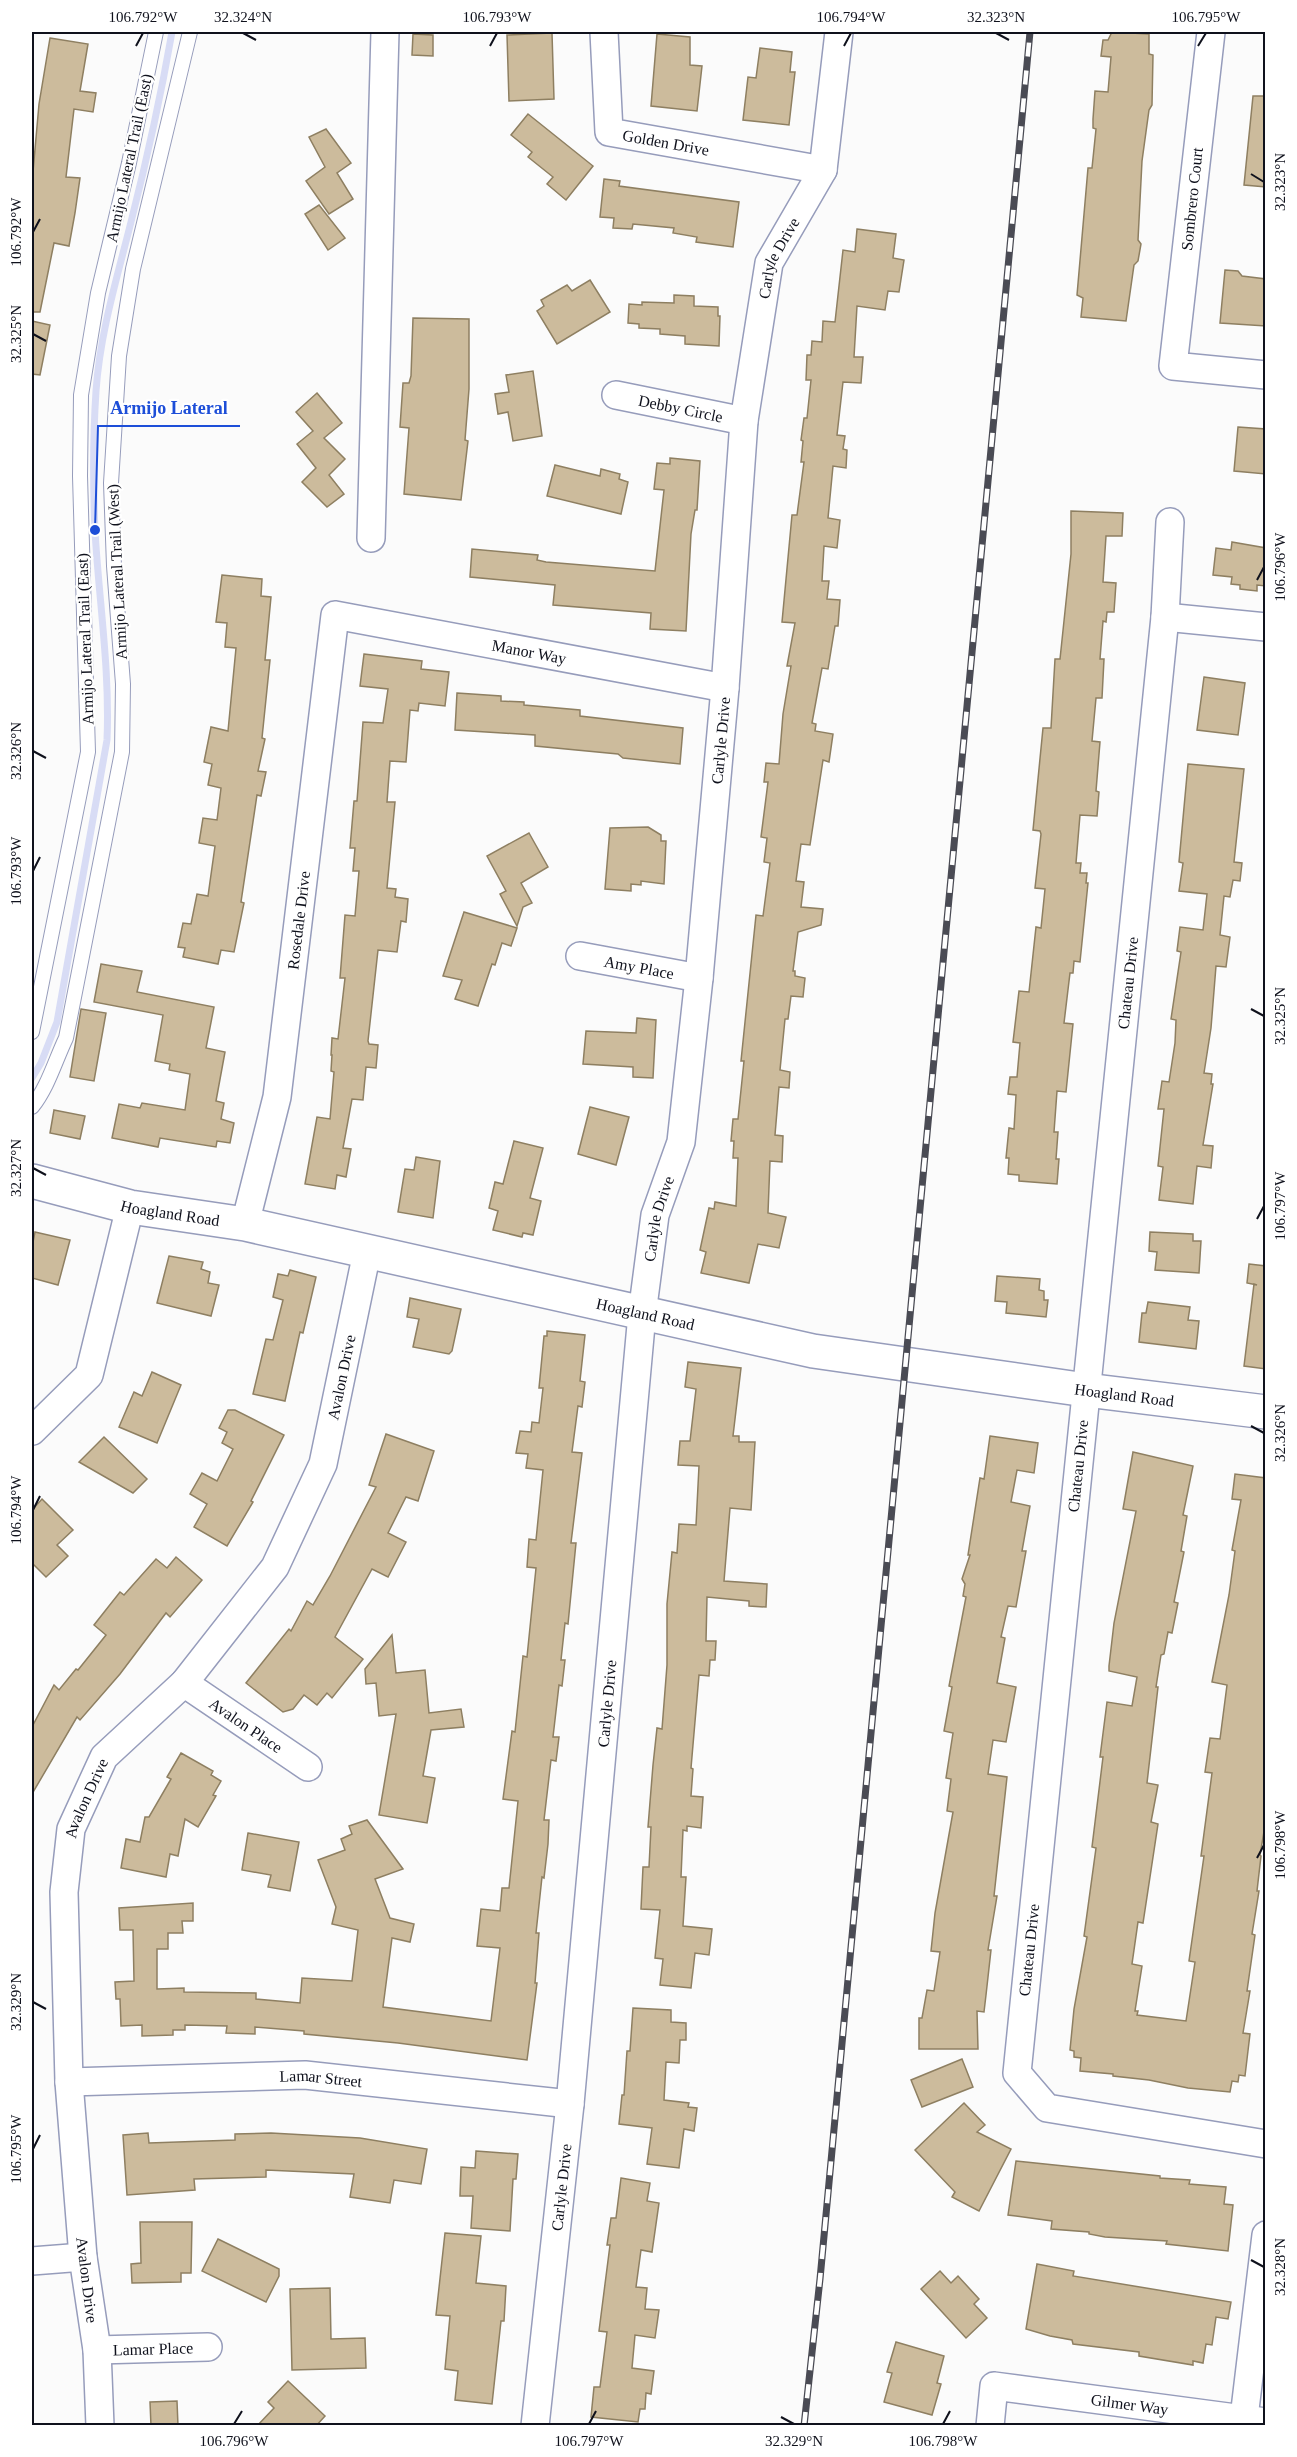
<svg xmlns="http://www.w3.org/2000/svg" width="1297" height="2457" viewBox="0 0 1297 2457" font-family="Georgia,serif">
<rect width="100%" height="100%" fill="#fbfbfb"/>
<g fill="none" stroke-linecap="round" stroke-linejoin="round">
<path stroke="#d8dcf5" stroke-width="7" d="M32,1078L41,1063L57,1022L107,740C110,670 99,601 95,531C93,485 93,437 96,391C100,333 117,278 131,222C147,159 161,95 172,32"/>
</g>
<g fill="#ccbb9c" stroke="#8e7f61" stroke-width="1.5">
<path d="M1112,32L1149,34V54L1153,55L1152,105L1149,110L1142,161L1138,240L1141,244L1138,261L1134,265L1126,321L1081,317L1083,298L1077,295L1088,168H1092L1096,129L1093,128V119L1095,91L1108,92L1111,57L1101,56L1103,40H1108Z"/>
<path d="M552,33L554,99L509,101L507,35Z"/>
<path d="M413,34L433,35V56L412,55Z"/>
<path d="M657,34L690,37V65L702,66L697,111L651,106Z"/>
<path d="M50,38L88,44L80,91L96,93L93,112L74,109L66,177L80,178L75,213L69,246L54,243L40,312H32V183L39,104Z"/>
<path d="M760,48L792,52L790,72H795L789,125L743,120L748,77L756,78Z"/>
<path d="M1253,96H1266V187L1244,185Z"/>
<path d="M528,114L593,166L566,200L547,184L553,177L528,157L532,152L511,135Z"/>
<path d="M326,129L351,163L337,173L353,199L329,214L306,181L325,167L309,137Z"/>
<path d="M604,179L620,181L619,186L739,202L733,247L696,242L697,237L673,233L674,228L633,224L632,229L613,228L614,218L600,217Z"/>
<path d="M319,205L345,238L328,250L305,214Z"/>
<path d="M857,229L896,234L893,258L904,260L899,292L888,291L885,310L857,306L854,357H863L861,383L843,382L837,435L845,436L843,449L847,450L846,468L833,466L828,518L840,520L837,548L824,546L822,581H829L827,599L840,600L838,626H835L828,669L822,668L812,723L816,724L815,731L833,734L829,762L823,760L810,845L801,844L796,881L804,882L801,907L823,909L821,925L798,932L793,971H795V976L805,978L803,997L791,996L788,1019H785L780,1070L790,1072L789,1088L779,1087L775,1135L783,1136L782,1162L770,1161L768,1213L786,1217L779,1248L758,1244L749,1283L701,1273L706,1252L700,1250L709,1208L714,1209L715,1202L736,1206L738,1158H733L734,1141H731L733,1119H738L744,1061H741L756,915L763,916L770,863L764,862L767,838L761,837L768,782H764L766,763L779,764L783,714L791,666H787L795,623L782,622L792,515H797L804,462H801L803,441L801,440L804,418H807L811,380H806L807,355H811L812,341L822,342L823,321L835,322L843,250L855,252Z"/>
<path d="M1225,270L1238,271L1242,276L1266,279V326L1220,323Z"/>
<path d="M590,280L610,312L557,344L537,311L544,306L541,300L567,285L572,291Z"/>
<path d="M674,295L694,296V306L718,307V316H720L719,346L685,344V336L660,334V329L639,328V324L628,323L629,304L642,305V302L674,303Z"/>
<path d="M413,318L469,319V389L465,440L468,441L461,500L404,494L409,428L400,427L403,383H409L411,376Z"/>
<path d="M32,321L50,325L40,375L32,374Z"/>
<path d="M533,371L542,436L513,441L508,412L498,414L495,394L509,392L506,375Z"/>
<path d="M317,393L342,423L324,438L345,459L329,475L344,494L327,507L302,482L316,468L297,444L313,431L296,412Z"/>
<path d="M1238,427L1266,429V474L1234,471Z"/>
<path d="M670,458L700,461L697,510H695L691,534L686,631L650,629L651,613L553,605L555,585L470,577L472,549L538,555L537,560L546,562L655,571L664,490L654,489L657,463L670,464Z"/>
<path d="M555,465L600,476L601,469L620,474L619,479L628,482L621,514L547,496Z"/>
<path d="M1071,511L1123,513L1122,536H1106L1103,582L1116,583L1114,612H1107L1106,622L1103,621L1100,659H1104L1102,698H1096L1092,741L1100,742L1096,791L1099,792L1097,816L1080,815L1076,863H1081L1080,873H1087L1086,883H1088L1080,962L1074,961L1073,973H1070L1064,1023L1073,1024L1066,1092L1057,1091L1054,1132H1058L1056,1159H1059L1057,1184L1019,1181V1175L1008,1174L1009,1158H1006L1009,1128L1014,1129L1016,1095L1008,1094L1010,1077H1017L1020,1043L1013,1042L1019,991L1029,992L1036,927L1041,928L1045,889L1035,888L1041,834L1040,831L1033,830L1043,728H1051L1055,659H1060L1071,554Z"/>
<path d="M1232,542L1266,548V586L1257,585V591L1240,589V585L1231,584L1232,577L1213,575L1216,548L1231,550Z"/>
<path d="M222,575L262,579L261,596L271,597L265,660H270L262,738L265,739L258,771L266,772L261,796L257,795L241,902L244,903L234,952L221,950L218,964L183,957L185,948L178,947L183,923L191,924L197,894L208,896L215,846L199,843L203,818L217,820L221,788L208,785L212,764L204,762L211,727L228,731L236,648L225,647L227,623L216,622Z"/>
<path d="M364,654L422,661L421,669L449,672L445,706L419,703L418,711L410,710L406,762L390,761L387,802H395L387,888L396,889L395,897L408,899L406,922L401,921L397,952L378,950L368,1041L369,1044L378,1045L376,1068L366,1067L363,1100L352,1099L343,1148L351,1149L346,1177L337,1175L335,1189L305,1184L317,1117L330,1119L334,1072L331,1071L332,1055H331L332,1038L338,1039L345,978H340L345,915L355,916L359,871H353L355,848H350L354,801H357L363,722L383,723L388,689L360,686Z"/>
<path d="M1204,677L1245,683L1238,735L1197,730Z"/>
<path d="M457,693L501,696V701L524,702V705L580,710V716L683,728L680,764L623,758L618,754L535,746V735L455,730Z"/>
<path d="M1188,764L1244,769L1234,862L1242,863L1240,881L1233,880L1230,897L1224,896L1220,935L1230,937L1226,967L1216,966L1211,1028L1204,1073L1212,1074L1211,1084H1213L1203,1145L1213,1146L1211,1168L1197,1166L1193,1204L1159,1200L1163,1167L1158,1166L1164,1109H1158L1162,1081L1169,1082L1175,1043L1176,1020L1171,1019L1181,952L1177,951L1180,927L1203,930L1207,894L1179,891L1183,863L1179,862Z"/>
<path d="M648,827L661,835V841H666L664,884L641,881V885L631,884V891L605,889L610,828Z"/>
<path d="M529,833L548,867L521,883L532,903L523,907L517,926L500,894L506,891L487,856Z"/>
<path d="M464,912L517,928L511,946L502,943L495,965L492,964L478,1006L455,999L462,980L443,976Z"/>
<path d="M101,964L142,971L137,992L214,1007L206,1048L225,1052L216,1101L224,1103L221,1119L234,1123L230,1143L217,1141L216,1147L160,1138L158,1147L112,1138L119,1104L140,1108L142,1103L185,1110L190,1074L169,1070L170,1064L155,1061L163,1015L94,1002Z"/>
<path d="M81,1009L106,1013L94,1081L70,1077Z"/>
<path d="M637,1018L656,1020L653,1078L633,1077V1067L583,1064L586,1031L636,1033Z"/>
<path d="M590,1107L629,1117L616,1165L578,1154Z"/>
<path d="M54,1110L85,1116L80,1139L50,1133Z"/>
<path d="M514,1141L543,1148L530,1198L541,1201L533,1235L523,1233L522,1237L493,1230L498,1211L489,1208L495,1182L503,1184Z"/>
<path d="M416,1157L440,1161L433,1218L398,1212L405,1169L414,1170Z"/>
<path d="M35,1232L70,1240L58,1285L32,1278V1247Z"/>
<path d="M1150,1232L1193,1234V1241H1201L1199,1273L1155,1270L1157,1252L1149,1251Z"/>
<path d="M169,1256L203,1262L201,1269L210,1272L208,1283L219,1285L211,1316L157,1303Z"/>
<path d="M1249,1264L1266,1266V1369L1244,1366L1254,1284L1257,1285L1247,1283Z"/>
<path d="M290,1270L316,1277L303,1333L300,1332L285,1401L253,1394L266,1339L273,1340L283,1300L273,1297L278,1274L288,1276Z"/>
<path d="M997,1276L1040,1279L1039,1290L1044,1291V1300H1048L1046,1317L1006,1313L1007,1302L995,1301Z"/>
<path d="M410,1298L461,1309L452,1351L449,1354L413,1347L419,1319L407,1317Z"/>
<path d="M1148,1302L1190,1307L1188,1320L1199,1321L1196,1349L1139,1342L1142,1313H1146Z"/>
<path d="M547,1331L585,1335L580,1381L585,1382L582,1407L578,1406L572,1452L582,1453L571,1543H576L568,1624L565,1623L561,1660H565L562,1686L559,1685L553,1737H559L556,1761L551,1760L544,1820H549L548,1844L544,1878L542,1877L536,1933H539L535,1983H537L527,2060L398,2043L304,2034V2031L255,2027V2034L226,2033L227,2026L185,2025V2030H173V2035L142,2036V2025L121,2026L120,1999H116L115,1982L134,1981L133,1930H120L119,1908L193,1903V1921H182L183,1933H168V1949H157V1989L184,1988V1992L256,1993V1999L300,2003L302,1978L352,1981L358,1930L332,1924L336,1907L318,1860L345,1850L341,1839L352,1834L349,1826L367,1820L403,1869L375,1879L390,1918L414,1924L410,1942L392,1938L383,2007L491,2021L500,1948L477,1946L481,1909L500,1911L502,1888H509L518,1801L503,1799L512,1731L515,1732L523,1656L527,1657L536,1568L527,1567L529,1539L536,1540L543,1470L526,1468L528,1454L516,1453L520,1431L531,1432L532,1422L539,1423L543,1388H539L544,1336H547Z"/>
<path d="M688,1362L741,1368L733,1436H739V1442H755L751,1510L730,1508L724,1581L767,1584L766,1607L749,1606V1601L707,1597L706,1641H716L715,1660H710L709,1676L699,1675L691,1768L693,1769L691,1796L703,1797L701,1828L687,1826V1831L683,1830L681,1877H686L683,1926L712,1929L709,1955L695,1953L691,1988L660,1985L663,1959L655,1958L660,1910L641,1909L643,1867H649L651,1827H648L653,1765L657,1728L662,1729L667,1665V1604L672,1552L677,1553L679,1524L696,1525L699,1466L678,1465L680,1441H690L696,1389L685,1387Z"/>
<path d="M152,1372L181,1385L157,1443L119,1427L134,1392L142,1396Z"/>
<path d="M228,1410H235L284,1435L251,1501L253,1502L227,1546L194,1527L207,1504L190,1494L202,1473L217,1481L233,1449L222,1443L227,1432L219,1428Z"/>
<path d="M386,1434L434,1451L418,1501L406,1497L388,1533L406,1542L388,1577L372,1569L335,1637L363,1659L332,1698L327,1693L317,1705L304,1695L293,1709L283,1712L246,1683L289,1629L291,1631L307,1601L313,1605L330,1576L376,1487L369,1485Z"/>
<path d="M990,1436L1038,1443L1034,1473L1017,1470L1011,1502L1030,1506L1022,1551H1026L1016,1607L1008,1606L1001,1637L1005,1638L997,1683L1016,1687L1006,1742L993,1740L988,1774L1007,1777L994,1896H997L988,1950H991L986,1995L984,2012L977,2011L978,2049H919V2018H922L927,1990L934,1991L940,1952L931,1951L935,1913L953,1812L947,1811L951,1779L946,1778L953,1733L944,1731L952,1687L949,1686L966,1597L963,1596L965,1584L962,1579L970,1555H968L980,1478L984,1479Z"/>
<path d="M104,1437L147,1479L133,1493L79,1462Z"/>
<path d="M1133,1452L1193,1466L1183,1515L1187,1516L1181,1551L1184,1552L1174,1602L1178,1603L1172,1633L1168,1632L1164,1654L1161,1655L1156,1687H1158L1147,1783L1158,1785L1151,1822L1158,1824L1143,1923L1138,1922L1132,1964L1142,1966L1135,2011H1138L1137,2015L1186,2021L1195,1962L1189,1961L1204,1856H1201L1212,1773L1205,1772L1210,1738L1220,1739L1227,1685L1212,1682L1229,1595L1235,1551L1232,1550L1241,1500L1232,1499L1235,1474L1266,1478V1820L1260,1855L1261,1856L1257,1891H1259L1252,1934L1255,1935L1247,1991H1250L1243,2033L1250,2034L1245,2076L1239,2075L1238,2082L1232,2081L1230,2092L1188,2088L1149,2080L1113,2076V2074L1080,2071L1081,2058L1074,2057V2051L1070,2050L1074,2009L1087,1937L1084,1936L1096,1848L1092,1847L1103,1757H1100L1107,1702L1132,1706L1137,1677L1109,1671V1666L1114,1623L1136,1511L1123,1509Z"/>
<path d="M42,1499L73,1530L57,1545L68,1556L46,1577L32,1563V1510Z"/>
<path d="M176,1557L202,1580L170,1617L166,1613L120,1674L80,1720L77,1717L32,1794V1727L54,1685L59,1690L76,1669L78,1670L106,1635L94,1625L120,1592L124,1595L156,1559L167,1568Z"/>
<path d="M392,1635L396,1673L425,1670L429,1713L461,1709L464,1727L431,1730L423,1776L435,1778L427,1823L379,1815L396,1714L379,1716L376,1683L366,1684L365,1669Z"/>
<path d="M181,1753L213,1771L211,1775L221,1781L213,1795L216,1796L198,1827L185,1819L178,1856L170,1854L166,1877L121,1868L126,1839L140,1842L145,1817H149L171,1779L167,1777Z"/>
<path d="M248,1833L299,1842L290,1891L268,1887L271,1875L242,1870Z"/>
<path d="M633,2008L671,2010V2022L686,2023V2040H680L679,2063L666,2062L664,2100L689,2103L688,2107L697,2108L694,2131L684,2129L679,2168L647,2164L652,2128L619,2124L622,2095H624L627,2051H630Z"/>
<path d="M962,2059L973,2087L922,2107L911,2080Z"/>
<path d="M964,2103L985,2125L977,2132L1011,2149L979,2211L952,2197L955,2192L915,2150Z"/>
<path d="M148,2133L149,2143L235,2140V2134L271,2133L360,2138L427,2149L421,2184L394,2180L390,2203L350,2197L354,2174L266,2170V2177L194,2179L195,2190L127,2195L123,2135Z"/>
<path d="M476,2151L518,2154L516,2179H513L510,2231L471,2228L473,2196H460L461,2167L475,2168Z"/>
<path d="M1016,2161L1160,2176V2178L1190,2180L1189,2184L1226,2187L1224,2204L1233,2205L1228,2251L1166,2244L1167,2241L1105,2237L1089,2234V2232L1051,2229L1052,2221L1008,2215Z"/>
<path d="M621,2178L650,2183L647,2201L659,2203L652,2252L641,2250L636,2287L647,2288L645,2309L659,2310L655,2338L635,2335L632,2368L654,2371L651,2394L646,2393L645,2409H640L638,2422L591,2417L594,2387H600L607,2332L599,2331L610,2245H607L611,2218H616Z"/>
<path d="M140,2222H192L191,2273H181V2282L132,2283L131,2264L141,2263Z"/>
<path d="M445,2233L481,2236L476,2283L506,2286L504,2321H501L492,2404L455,2400L458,2371L445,2369L450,2316L436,2315Z"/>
<path d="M218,2239L279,2269V2276L266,2302L202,2271Z"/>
<path d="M1037,2264L1074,2271L1073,2276L1231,2302L1228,2319L1216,2317L1212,2345L1206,2344L1203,2363L1193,2361V2365L1139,2356V2352L1073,2344L1072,2340L1050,2336L1026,2329Z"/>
<path d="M940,2271L951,2283L958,2276L979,2299L974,2304L987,2318L966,2338L921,2289Z"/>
<path d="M330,2288L331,2339L365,2338L366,2368L292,2370L290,2289Z"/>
<path d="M896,2342L944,2356L937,2383L941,2384L932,2415L884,2402L892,2373L887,2372Z"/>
<path d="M288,2381L325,2416L316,2426H257L274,2408L268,2402Z"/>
<path d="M177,2401L178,2426H151L150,2402Z"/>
</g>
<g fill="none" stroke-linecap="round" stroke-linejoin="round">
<defs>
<g id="lane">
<path d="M32,1032L88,752L80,476L81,395L98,293L129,163L156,32"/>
<path d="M32,1107C48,1087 55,1061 66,1038L122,752L123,684L114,566L111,483L119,356L133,269L190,32"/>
</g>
<g id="street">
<path id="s1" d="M604,32L609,132L823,170"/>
<path d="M1211,32L1173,366L1266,375"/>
<path id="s2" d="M616,395L744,421"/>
<path d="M1170,522L1165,617L1017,2073L1047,2108L1266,2144"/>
<path d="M371,538L385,32"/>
<path d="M1165,617L1266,627"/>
<path id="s3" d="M580,956L699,978"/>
<path id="s4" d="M245,1224L277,1097L335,615L725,688"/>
<path d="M32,1431L89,1375L130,1207"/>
<path id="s5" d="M184,1683L308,1767"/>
<path id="s6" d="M69,2082L305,2075L570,2104"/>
<path d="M32,2261L83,2257"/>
<path id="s7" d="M97,2350L208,2347"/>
<path id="s8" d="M100,2426L97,2350L83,2257L69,2082L64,1892L71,1829L104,1757L184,1683L275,1567L323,1464L367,1252"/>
<path id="s9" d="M535,2426L570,2104L642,1314L655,1215L681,1142L699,978L725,688L744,421L769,263L823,170L839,32"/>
<path id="s10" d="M990,2426L994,2386L1266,2422"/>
<path d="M1243,2426L1266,2235"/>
</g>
<g id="secondary">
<path id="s11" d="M32,1181L130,1207L245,1224L813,1351L1086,1390L1266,1412"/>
</g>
</defs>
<use href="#lane" stroke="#969cbb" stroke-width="16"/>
<use href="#street" stroke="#969cbb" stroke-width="30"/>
<use href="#secondary" stroke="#969cbb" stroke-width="36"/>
<use href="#lane" stroke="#fff" stroke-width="14"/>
<use href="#street" stroke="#fff" stroke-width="27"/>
<use href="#secondary" stroke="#fff" stroke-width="33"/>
<defs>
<path id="rail" d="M804,2426L820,2279L1030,32"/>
</defs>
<use href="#rail" stroke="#4a4b54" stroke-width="7"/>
<use href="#rail" stroke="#fff" stroke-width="4.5" stroke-dasharray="14" stroke-linecap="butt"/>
</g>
<path fill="none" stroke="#0f111c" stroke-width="2" d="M243,33L256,40M996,33L1009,40M136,46L143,33M490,46L497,33M844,46L851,33M1198,46L1206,33M1251,174L1264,182M33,232L40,219M33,334L46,341M1257,580L1264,567M33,751L46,758M33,871L40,857M1251,1009L1264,1016M33,1168L46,1175M1257,1219L1264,1206M1251,1426L1264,1433M33,1510L40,1496M1257,1858L1264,1845M33,2002L46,2009M33,2149L40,2135M1251,2260L1264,2267M781,2417L794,2424M234,2424L242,2411M589,2424L596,2411M943,2424L950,2411"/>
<g text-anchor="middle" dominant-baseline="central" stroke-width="4.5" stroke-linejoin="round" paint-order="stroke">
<g font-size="16" fill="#0f111c" stroke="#fff">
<text stroke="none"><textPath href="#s1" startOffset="158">Golden Drive</textPath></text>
<text transform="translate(129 158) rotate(-78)">Armijo Lateral Trail (East)</text>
<text transform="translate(1192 199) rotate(-84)">Sombrero Court</text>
<text stroke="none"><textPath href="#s9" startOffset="2186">Carlyle Drive</textPath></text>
<text stroke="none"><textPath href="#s2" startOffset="66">Debby Circle</textPath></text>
<text transform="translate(117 572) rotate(-93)">Armijo Lateral Trail (West)</text>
<text transform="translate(85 639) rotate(-92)">Armijo Lateral Trail (East)</text>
<text stroke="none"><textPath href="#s4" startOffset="814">Manor Way</textPath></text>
<text stroke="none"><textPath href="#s9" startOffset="1698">Carlyle Drive</textPath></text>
<text stroke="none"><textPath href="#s4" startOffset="309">Rosedale Drive</textPath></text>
<text stroke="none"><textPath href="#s3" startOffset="60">Amy Place</textPath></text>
<text transform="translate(1128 983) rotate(-84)">Chateau Drive</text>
<text stroke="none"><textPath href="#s11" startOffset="142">Hoagland Road</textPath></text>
<text stroke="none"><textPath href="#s9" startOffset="1214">Carlyle Drive</textPath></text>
<text stroke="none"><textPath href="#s11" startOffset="628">Hoagland Road</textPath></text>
<text stroke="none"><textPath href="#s8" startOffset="1137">Avalon Drive</textPath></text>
<text stroke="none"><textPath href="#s11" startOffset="1114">Hoagland Road</textPath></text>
<text transform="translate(1078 1466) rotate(-84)">Chateau Drive</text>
<text stroke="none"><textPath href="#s9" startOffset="726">Carlyle Drive</textPath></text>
<text stroke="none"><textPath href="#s5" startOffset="75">Avalon Place</textPath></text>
<text stroke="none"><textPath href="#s8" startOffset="633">Avalon Drive</textPath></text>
<text transform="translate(1029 1950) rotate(-84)">Chateau Drive</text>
<text stroke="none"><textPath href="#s6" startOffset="252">Lamar Street</textPath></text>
<text stroke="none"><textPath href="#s9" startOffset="240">Carlyle Drive</textPath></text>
<text transform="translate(87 2280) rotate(83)">Avalon Drive</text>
<text stroke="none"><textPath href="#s7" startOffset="56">Lamar Place</textPath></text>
<text stroke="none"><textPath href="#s10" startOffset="177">Gilmer Way</textPath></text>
</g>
</g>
<path fill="none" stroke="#1d4ed8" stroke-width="2" d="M95 530L98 426H240"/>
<circle fill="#1d4ed8" stroke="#fff" stroke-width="2" cx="95" cy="530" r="6"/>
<g font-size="18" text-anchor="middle" font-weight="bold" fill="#1d4ed8" stroke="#fff" stroke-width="4.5" stroke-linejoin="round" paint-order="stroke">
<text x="169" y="414">Armijo Lateral</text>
</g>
<rect width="1297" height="2457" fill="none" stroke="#ffffff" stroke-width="66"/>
<rect x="33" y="33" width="1231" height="2391" fill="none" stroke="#0f111c" stroke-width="2"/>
<g font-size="15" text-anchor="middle" fill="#0f111c">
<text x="143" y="22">106.792°W</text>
<text x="243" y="22">32.324°N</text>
<text x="497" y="22">106.793°W</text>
<text x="851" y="22">106.794°W</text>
<text x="996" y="22">32.323°N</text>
<text x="1206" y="22">106.795°W</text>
<text transform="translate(1280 182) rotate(-90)" y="5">32.323°N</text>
<text transform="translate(16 232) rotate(-90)" y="5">106.792°W</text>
<text transform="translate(16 334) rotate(-90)" y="5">32.325°N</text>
<text transform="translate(1280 567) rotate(-90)" y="5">106.796°W</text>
<text transform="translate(16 751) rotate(-90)" y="5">32.326°N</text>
<text transform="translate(16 871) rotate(-90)" y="5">106.793°W</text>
<text transform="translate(1280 1016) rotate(-90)" y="5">32.325°N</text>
<text transform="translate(16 1168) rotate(-90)" y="5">32.327°N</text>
<text transform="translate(1280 1206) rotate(-90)" y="5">106.797°W</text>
<text transform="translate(1280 1433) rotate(-90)" y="5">32.326°N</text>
<text transform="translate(16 1510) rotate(-90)" y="5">106.794°W</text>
<text transform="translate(1280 1845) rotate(-90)" y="5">106.798°W</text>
<text transform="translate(16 2002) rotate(-90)" y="5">32.329°N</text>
<text transform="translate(16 2149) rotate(-90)" y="5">106.795°W</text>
<text transform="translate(1280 2267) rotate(-90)" y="5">32.328°N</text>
<text x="234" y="2446">106.796°W</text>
<text x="589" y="2446">106.797°W</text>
<text x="794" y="2446">32.329°N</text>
<text x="943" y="2446">106.798°W</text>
</g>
</svg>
